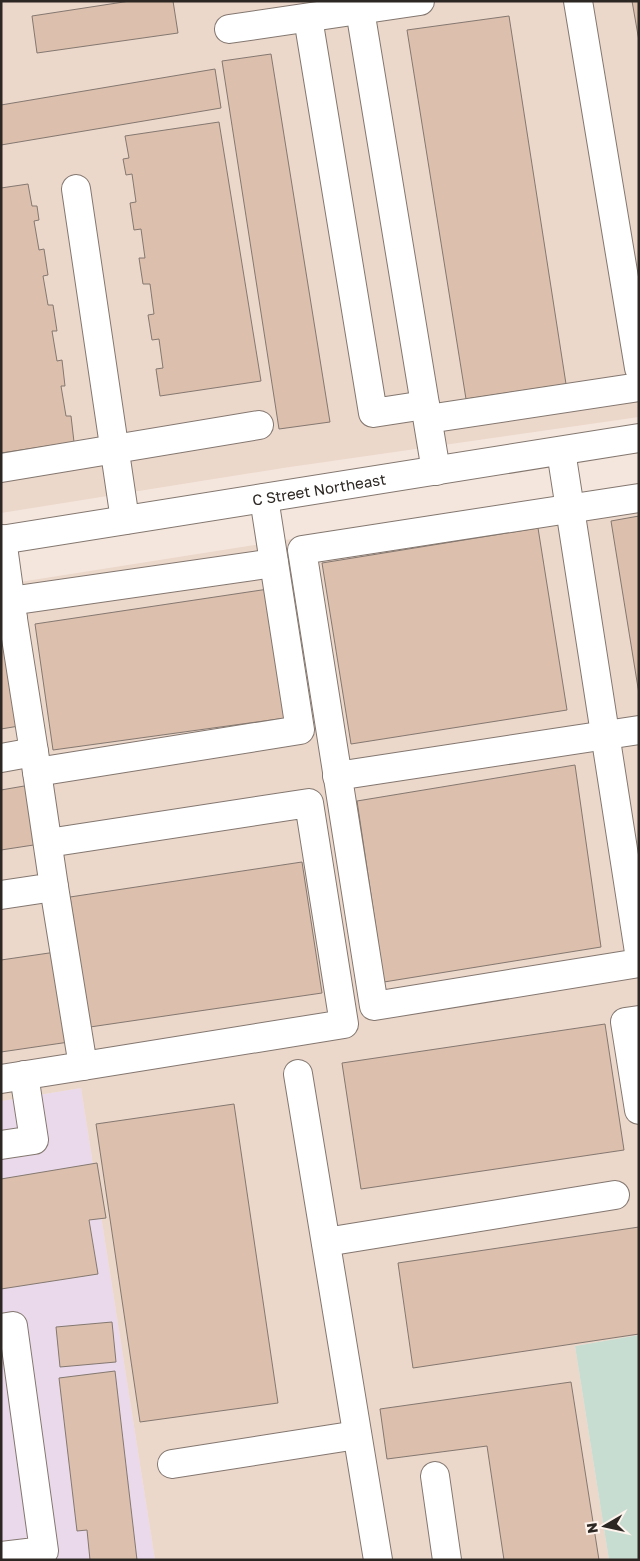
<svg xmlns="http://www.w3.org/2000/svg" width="640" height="1561" viewBox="0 0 640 1561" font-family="'Golos Text',sans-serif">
<rect width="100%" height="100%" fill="#f4e6dd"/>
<path fill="#e9d9eb" d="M81,1088L155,1560H1V1101Z"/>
<g fill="#ecd7cb">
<path d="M1,1H639V417L283,468L1,513Z"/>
<path d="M639,484V1335L575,1346L609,1560H155L81,1088L1,1101V585Z"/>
</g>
<path fill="#c8ddd1" d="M639,1335V1560H609L575,1346Z"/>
<g fill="#dcbfac" stroke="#847870">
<path d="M130,1H173L178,33L37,53L32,16Z"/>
<path d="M632,1H639V41Z"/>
<path d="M509,16L566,384L466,399L407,30Z"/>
<path d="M271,54L330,422L279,429L222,61Z"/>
<path d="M215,69L221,108L1,145V105Z"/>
<path d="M219,122L261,381L160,396L156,369L163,368L159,339L152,340L148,315L154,314L150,284H143L139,258H145L141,229L134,230L130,203L136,202L132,174L126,175L123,159L129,158L125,136Z"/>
<path d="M28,184L32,206H37L39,220L34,221L39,250L44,249L48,275L43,276L48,305H53L57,331H52L57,361L62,360L65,386H61L66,416H71L74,442L1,453V188Z"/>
<path d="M639,516V694L611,521Z"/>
<path d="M538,528L567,710L351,744L322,563Z"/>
<path d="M275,588L293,717L53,750L35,624Z"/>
<path d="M1,646H5L19,726L1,729Z"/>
<path d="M575,765L601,947L384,982L357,801Z"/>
<path d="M30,785L40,844L1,850V790Z"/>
<path d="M302,862L322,993L90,1027L70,897Z"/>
<path d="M56,952L69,1042L1,1052V960Z"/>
<path d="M605,1024L624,1150L361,1189L342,1063Z"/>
<path d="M234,1104L278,1403L140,1422L96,1124Z"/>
<path d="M97,1163L106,1218L89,1220L98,1274L1,1289V1179Z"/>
<path d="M639,1227V1334L413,1368L398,1263Z"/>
<path d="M112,1322L116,1362L60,1367L56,1327Z"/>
<path d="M115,1371L137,1560H90L87,1530L77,1531L59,1378Z"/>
<path d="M571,1382L599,1560H504L487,1446L387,1459L380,1409Z"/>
</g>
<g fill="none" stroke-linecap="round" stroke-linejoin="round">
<defs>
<g id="minor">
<path d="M578,1L639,368"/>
<path d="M360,10L436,471"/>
<path d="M308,18L373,413L425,405"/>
<path d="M229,29L420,1"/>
<path d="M76,189L125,520"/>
<path d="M428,419L639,387"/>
<path d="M561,451L639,952"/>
<path d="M1,468L259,425"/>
<path d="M639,498L302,550L374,1006L639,963"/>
<path d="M2,539L13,619"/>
<path id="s1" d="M1,540L639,438"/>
<path d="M10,601L274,563"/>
<path d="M1,620L13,619L34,752L1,758"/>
<path d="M34,752L37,772L300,730L264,498"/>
<path d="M337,776L639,730"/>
<path d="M48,843L309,803L344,1024L83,1066L54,887"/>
<path d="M1,895L54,887L37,772"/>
<path d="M639,1020L625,1022L639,1110"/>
<path d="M298,1074L378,1560"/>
<path d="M1,1079L83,1066"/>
<path d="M1,1145L34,1140L24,1075"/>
<path d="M326,1242L615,1195"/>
<path d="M1,1328L13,1326L44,1551L1,1556"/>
<path d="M172,1464L357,1435"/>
<path d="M435,1476L447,1560"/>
</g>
</defs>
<use href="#minor" stroke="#83776f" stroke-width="30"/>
<use href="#minor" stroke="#fff" stroke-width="28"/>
</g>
<g text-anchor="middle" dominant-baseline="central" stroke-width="5" stroke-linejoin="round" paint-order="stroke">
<g font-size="15" fill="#2c2723" stroke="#fff4ed">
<text stroke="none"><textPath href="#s1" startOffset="322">C Street Northeast</textPath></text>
</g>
</g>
<rect width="640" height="1561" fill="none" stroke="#2c2723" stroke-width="5"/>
<g transform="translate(605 1526) rotate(261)" stroke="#fff4ed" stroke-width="4" paint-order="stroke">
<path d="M0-4L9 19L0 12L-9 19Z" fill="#2c2723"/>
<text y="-8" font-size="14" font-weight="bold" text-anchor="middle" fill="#2c2723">N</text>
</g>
</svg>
